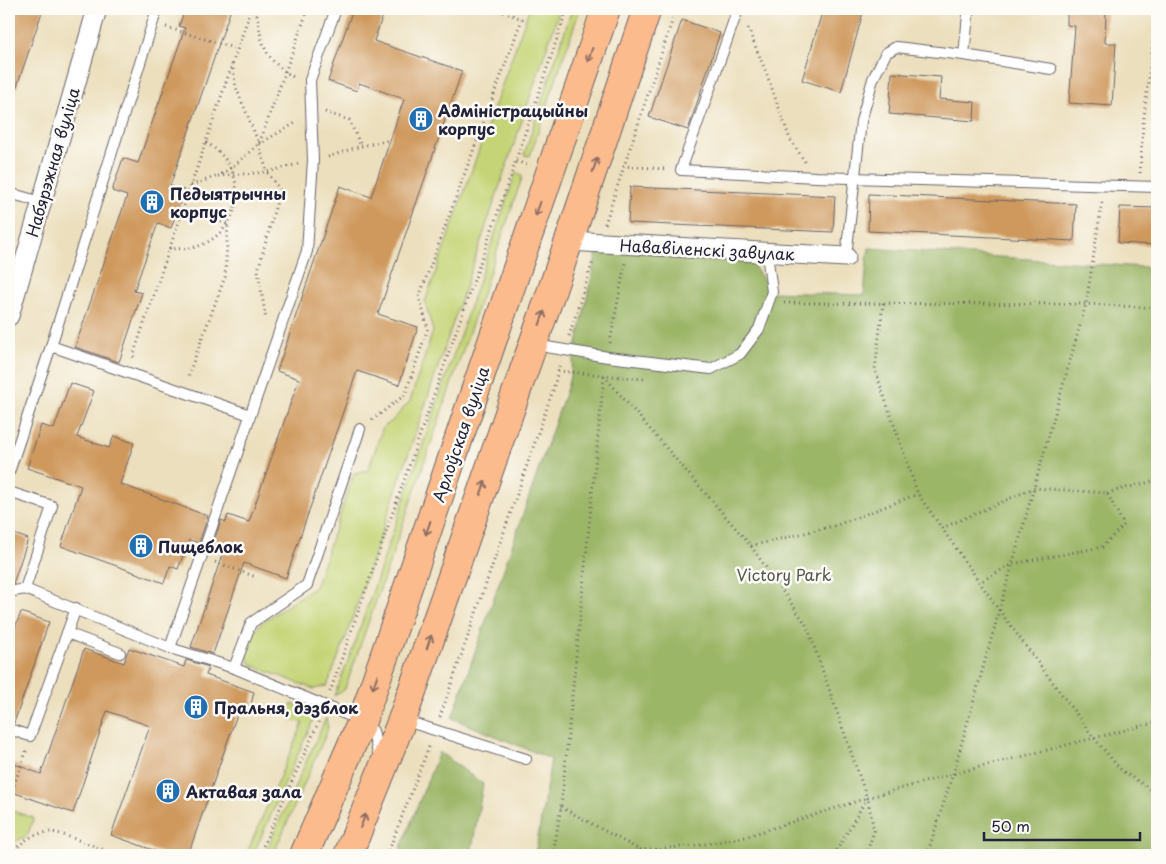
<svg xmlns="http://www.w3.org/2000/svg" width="1166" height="864" viewBox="0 0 1166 864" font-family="'Playpen Sans',sans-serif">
<rect width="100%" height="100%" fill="#fdfcf7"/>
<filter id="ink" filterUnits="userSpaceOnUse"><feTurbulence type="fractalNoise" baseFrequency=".02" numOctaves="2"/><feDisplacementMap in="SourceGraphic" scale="10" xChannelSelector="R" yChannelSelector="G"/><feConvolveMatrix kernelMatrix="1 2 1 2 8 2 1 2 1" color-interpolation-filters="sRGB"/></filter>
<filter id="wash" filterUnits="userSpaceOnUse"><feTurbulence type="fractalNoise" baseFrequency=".0096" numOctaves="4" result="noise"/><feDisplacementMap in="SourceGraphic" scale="20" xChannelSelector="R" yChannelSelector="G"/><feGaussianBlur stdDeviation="1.12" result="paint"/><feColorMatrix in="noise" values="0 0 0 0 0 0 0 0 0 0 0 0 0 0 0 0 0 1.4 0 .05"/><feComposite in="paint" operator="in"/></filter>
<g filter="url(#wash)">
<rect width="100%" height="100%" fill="#ecdfbd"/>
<g fill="#c5d476" stroke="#747b58">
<path d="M529,9H560L345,640L327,686L314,689L258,668L250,663L247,655L246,650L248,643L261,623L315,587L354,473L368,470L383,427L391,422L410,401L433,331L425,302Z"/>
<path d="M572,9H580L530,156L524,155Z"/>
<path d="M516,172L522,175V178L416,487L345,689L334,696L356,640Z"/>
<path d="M292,704L315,711V716L253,855H246L303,723L292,720L289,715V708Z"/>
<path d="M326,718L328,727L326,734L273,855H264Z"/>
<path d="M9,810L34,818L27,836L14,842L9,835Z"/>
</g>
<g fill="#9cb667" stroke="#5f6c51">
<path d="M599,243L744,252L772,292L864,295L867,260L869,248L1157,268V855H535L551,759L452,718L568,385Z"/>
<path d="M439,752L483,784L471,855H398Z"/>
</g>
<g id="blocks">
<g fill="#cf995d">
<path d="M9,9H43L12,101H9Z"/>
<path d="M185,9H231L170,186L184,190L171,228L158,223L134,291L142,293L119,362L75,347L127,196L112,191L123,158L138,163L185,28L179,26Z"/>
<path d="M353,9H385L374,41L462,71L378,314L418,327L399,385L357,371L286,578L244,563L213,654L191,647L223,552L212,548L221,520L226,522L228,515L249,522L299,379L277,371L340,186L371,197L404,99L359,83L357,91L328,81Z"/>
<path d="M823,9H864L841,92L802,80Z"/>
<path d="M1067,9H1106L1105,43H1116L1112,106L1069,103L1075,26L1067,25Z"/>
<path d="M682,20L720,33L688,130L649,117Z"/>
<path d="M892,73L941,77L939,99L975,102L974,121L889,114Z"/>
<path d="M630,187L835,196L833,232L628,223Z"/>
<path d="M869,194L1076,204L1074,241L868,231Z"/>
<path d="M1120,207L1157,208V245L1118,243Z"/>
<path d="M70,383L94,391L77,437L109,448L114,436L134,443L120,484L208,516L199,543L189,540L178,569L170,566L164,583L61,546L81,486L27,468L41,425L54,429Z"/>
<path d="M9,532L28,539L13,584L9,585Z"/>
<path d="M21,612L49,622L14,723L9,722V631L13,633Z"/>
<path d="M129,648L184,667L186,660L209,667L206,675L254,692L250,709L240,706L188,855H167L111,835L150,726L107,711L73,813L9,791V762L41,774L84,649L124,663Z"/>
</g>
</g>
</g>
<g filter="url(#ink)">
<use href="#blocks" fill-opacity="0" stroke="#696468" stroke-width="1"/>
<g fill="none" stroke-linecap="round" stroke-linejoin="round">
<defs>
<g id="service">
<path d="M738,9L681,170L816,177L1157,187"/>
<path d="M964,55L968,15"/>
<path d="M9,193L41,202"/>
<path d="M846,257L861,121L873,79L886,53L896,47L964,55L1051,69"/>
<path d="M534,345L608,357L711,369L740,354L759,329L772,292L767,253"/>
<path d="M51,346L250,415"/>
<path d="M9,472L51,346L157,9"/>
<path d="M9,492L52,506L25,589"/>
<path d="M9,592L25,589L170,648L234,668L362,721L373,731L379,758"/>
<path d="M67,633L120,653"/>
<path d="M170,648L307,251L313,160L310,80L336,9"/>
<path d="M234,668L251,623L307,585L360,429"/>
<path d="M403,720L526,759"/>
<path d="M9,729L30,736L76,608"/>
</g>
<g id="minor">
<path d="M569,241L846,257"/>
<path d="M9,316L97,9"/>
</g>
<g id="primary">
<path d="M304,855L362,721L606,9"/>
<path d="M348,855L402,720L569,241L647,9"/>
</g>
</defs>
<use href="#service" stroke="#696468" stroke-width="12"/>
<use href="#minor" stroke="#696468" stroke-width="21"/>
<use href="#primary" stroke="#696468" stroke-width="30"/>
<g stroke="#696468" stroke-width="3" stroke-dasharray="1 4" stroke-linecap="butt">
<path d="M256,9C262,44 262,58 295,78"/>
<path d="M166,27L237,49"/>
<path d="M748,28L767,75L790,139L805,162"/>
<path d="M232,64L236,87L259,144L267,172L280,190L258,270L266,320"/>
<path d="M325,112L349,120L361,146"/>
<path d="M259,144L297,122"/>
<path d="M328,157L361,146L390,140"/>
<path d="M516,161L527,165"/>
<path d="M298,164L267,172L218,176L231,168L259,144L308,9"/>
<path d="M623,166L667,169"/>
<path d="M1140,173L1143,125L1157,9"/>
<path d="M191,185L218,176"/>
<path d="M178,208L228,224L225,277L188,376L185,375"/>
<path d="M605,224L676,9"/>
<path d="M169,248C235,258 263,175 205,142"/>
<path d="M784,303L1086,304L1157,308"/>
<path d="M883,303L875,370L918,494L999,610L1094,738L1122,771L1157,793"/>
<path d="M569,336L593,261"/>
<path d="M610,343L625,263"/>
<path d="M134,357L133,356L251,9"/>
<path d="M407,360L416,362"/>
<path d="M558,371L644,379"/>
<path d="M604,376L751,546L807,626L867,798L953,774L1157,722"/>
<path d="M372,420L405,395L428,328L419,297L522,19L495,9"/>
<path d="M1107,493L1157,480"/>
<path d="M942,528L1034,488L1107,493L1124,525L1102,547L1012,564L980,582"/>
<path d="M751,546L837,525L918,494"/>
<path d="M215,562L256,577"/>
<path d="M330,692L514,166L567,9"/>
<path d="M440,717L553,390L560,363"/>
<path d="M9,799L27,749"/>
<path d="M561,807L640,850L657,855"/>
<path d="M9,837L16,849"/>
<path d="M640,850L695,846L745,837L867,798"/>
<path d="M189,851L193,855"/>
<path d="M13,855C18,841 37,832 51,832C61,832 105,851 118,855"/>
<path d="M259,855L320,719"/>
<path d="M387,855L430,744"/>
<path d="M553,855L561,807L604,376"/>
<path d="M636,855L640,850"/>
<path d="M834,855L867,798"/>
<path d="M866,855L874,831L868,799"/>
<path d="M927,855L953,774L1086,304L1102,202L1104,201"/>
</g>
<use href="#service" stroke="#fff" stroke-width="10"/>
<use href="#minor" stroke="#fff" stroke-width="19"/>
<use href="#primary" stroke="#fbbb8d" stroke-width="28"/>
</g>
<defs><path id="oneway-shaft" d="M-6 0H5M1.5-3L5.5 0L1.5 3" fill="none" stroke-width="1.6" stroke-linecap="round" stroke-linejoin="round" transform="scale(1.25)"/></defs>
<g stroke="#8e6e64">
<use href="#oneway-shaft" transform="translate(590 55) rotate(109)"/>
<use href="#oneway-shaft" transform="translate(595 165) rotate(-71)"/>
<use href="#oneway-shaft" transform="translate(538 209) rotate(109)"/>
<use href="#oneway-shaft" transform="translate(542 318) rotate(-71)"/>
<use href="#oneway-shaft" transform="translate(483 488) rotate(-71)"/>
<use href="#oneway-shaft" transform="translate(428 528) rotate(109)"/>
<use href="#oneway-shaft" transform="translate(429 642) rotate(-71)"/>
<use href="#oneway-shaft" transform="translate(375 682) rotate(109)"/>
<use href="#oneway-shaft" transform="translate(363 821) rotate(-68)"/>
</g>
</g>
<defs>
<symbol id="building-disc" viewBox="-11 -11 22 22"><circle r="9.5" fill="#1f6fb2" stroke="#fdfcf7"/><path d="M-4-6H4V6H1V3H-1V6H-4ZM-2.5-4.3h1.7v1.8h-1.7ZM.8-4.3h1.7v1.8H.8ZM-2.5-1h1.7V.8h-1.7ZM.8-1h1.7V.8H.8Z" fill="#fff"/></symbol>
</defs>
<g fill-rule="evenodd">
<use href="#building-disc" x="407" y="105" width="28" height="28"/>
<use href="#building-disc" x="138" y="188" width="28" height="28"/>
<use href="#building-disc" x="127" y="532" width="28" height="28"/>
<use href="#building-disc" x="182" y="693" width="28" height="28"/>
<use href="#building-disc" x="154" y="777" width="28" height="28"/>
</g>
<g text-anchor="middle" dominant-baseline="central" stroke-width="5" stroke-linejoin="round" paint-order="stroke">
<g font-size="16" font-weight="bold" fill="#22223b" stroke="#fdfcf7" text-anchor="start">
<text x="438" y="110">Адміністрацыйны<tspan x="438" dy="18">корпус</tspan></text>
<text x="170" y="193">Педыятрычны<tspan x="170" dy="18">корпус</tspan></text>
<text x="158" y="546">Пищеблок</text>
<text x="214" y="707">Пральня, дэзблок</text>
<text x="186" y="791">Актавая зала</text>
</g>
<g font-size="16" fill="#22223b" stroke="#fdfcf7">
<text transform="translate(52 162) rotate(-74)">Набярэжная вуліца</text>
<text transform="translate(707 249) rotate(3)">Нававіленскі завулак</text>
<text transform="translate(460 434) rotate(-71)">Арлоўская вуліца</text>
</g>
<g font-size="16" fill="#53574d" stroke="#fdfcf7">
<text x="784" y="574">Victory Park</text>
</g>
</g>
<rect width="1166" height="864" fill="none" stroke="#fdfcf7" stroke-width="30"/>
<path d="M984 832v8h156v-8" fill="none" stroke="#22223b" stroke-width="2.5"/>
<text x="991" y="832" font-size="15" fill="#22223b" stroke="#fdfcf7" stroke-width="4" paint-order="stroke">50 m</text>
</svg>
